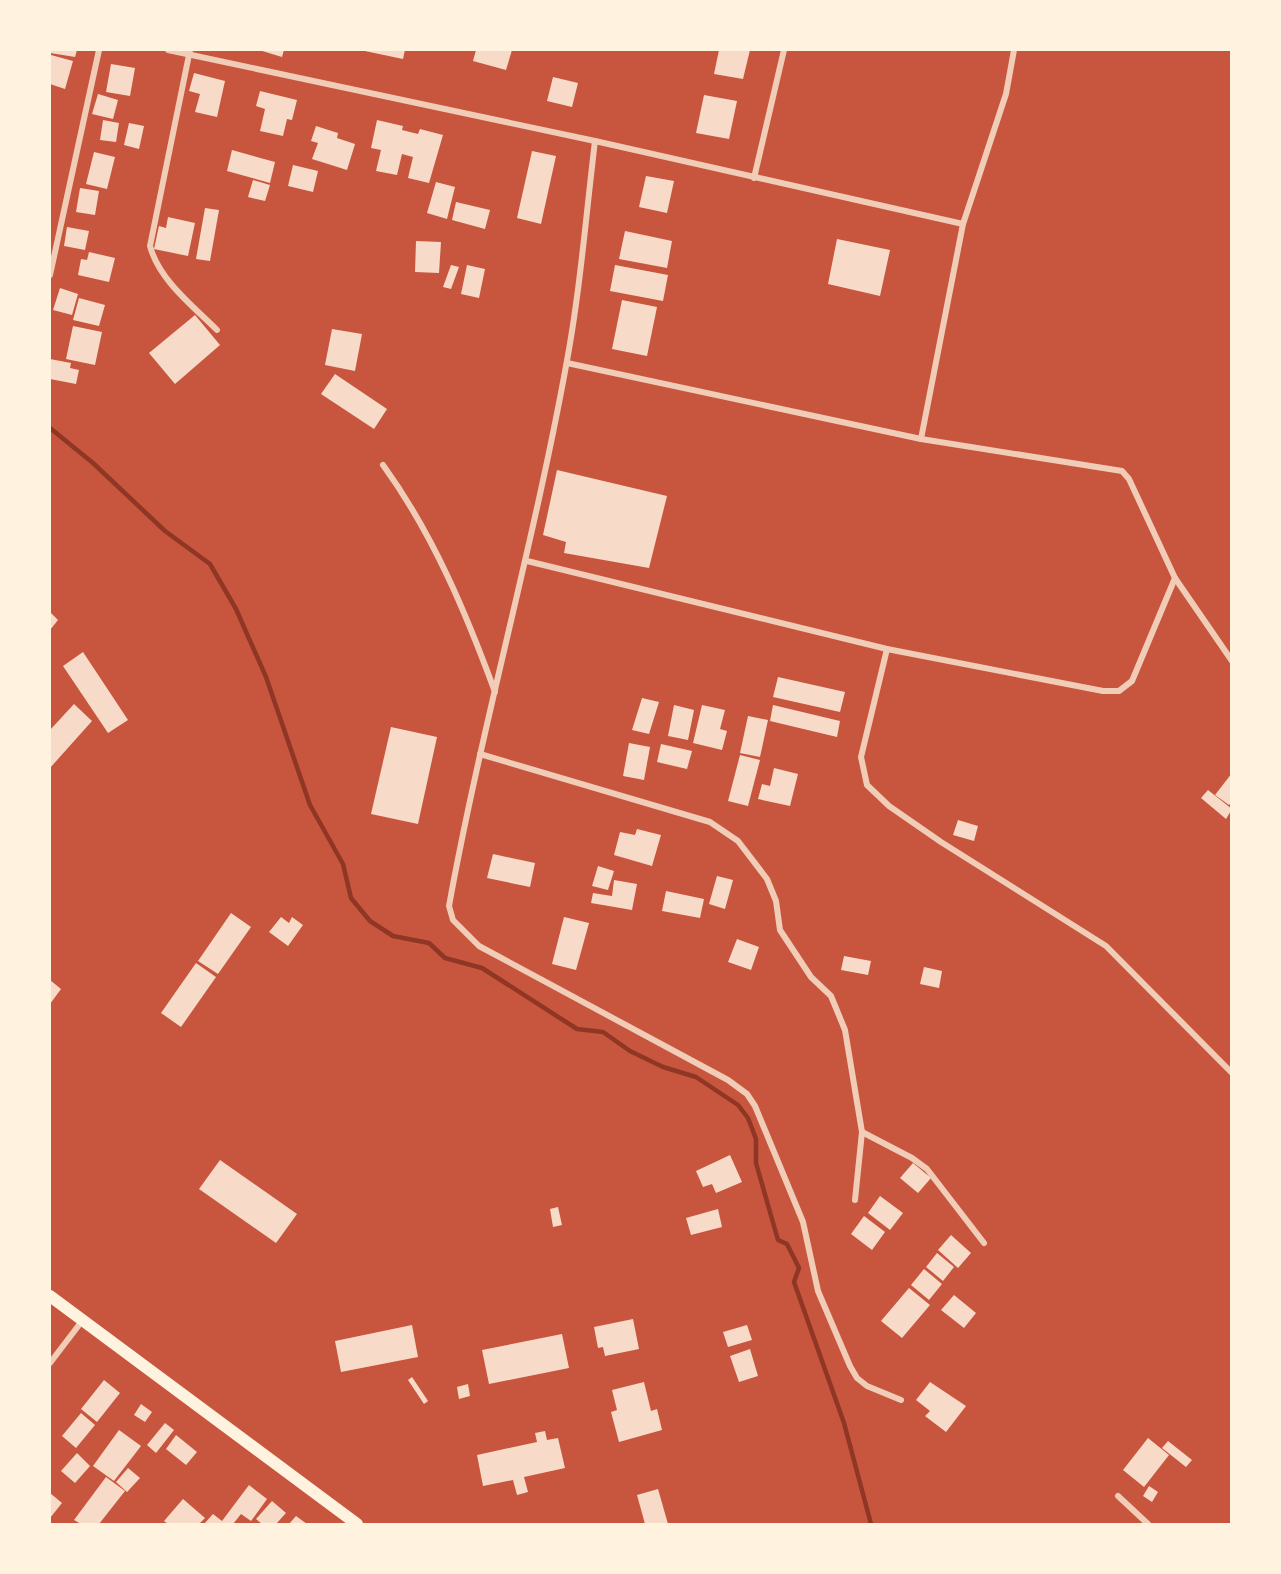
<svg xmlns="http://www.w3.org/2000/svg" width="1281" height="1574" viewBox="0 0 1281 1574" font-family="'Public Sans',sans-serif">
<rect width="100%" height="100%" fill="#c8553d"/>
<g fill="none" stroke-linecap="round" stroke-linejoin="round">
<path stroke="#8f3625" stroke-width="4.5" d="M50,428L93,463L165,531L210,564L236,609L266,677L310,805L343,864L351,898L370,921L393,936L429,943L445,958L482,968L577,1029L603,1032L630,1051L663,1067L696,1077L738,1105L748,1118L756,1139V1163L778,1240L787,1244L799,1268L794,1282L844,1423L871,1524"/>
</g>
<g fill="#f7dbc8">
<path d="M50,50H77L75,57L50,53Z"/>
<path d="M259,50H284L282,57Z"/>
<path d="M360,50H405L403,59Z"/>
<path d="M476,50H512L506,70L473,61Z"/>
<path d="M719,50H750L743,79L714,74Z"/>
<path d="M51,55L73,61L65,89L50,84Z"/>
<path d="M111,64L135,68L130,96L106,92Z"/>
<path d="M194,73L225,81L217,117L195,112L200,94L189,91Z"/>
<path d="M553,77L578,83L572,107L547,101Z"/>
<path d="M260,91L297,100L292,120L287,119L283,136L260,131L265,109L256,106Z"/>
<path d="M98,94L118,100L113,119L92,114Z"/>
<path d="M704,95L737,101L729,139L696,133Z"/>
<path d="M103,120L119,123L116,142L100,140Z"/>
<path d="M377,120L403,126L402,130L418,134L420,129L443,135L429,183L408,178L413,157L402,154L397,175L376,171L381,150L371,148Z"/>
<path d="M129,123L144,126L139,149L124,145Z"/>
<path d="M316,126L338,133L337,138L355,144L347,170L312,159L318,143L311,141Z"/>
<path d="M232,150L275,162L270,183L227,171Z"/>
<path d="M532,151L556,156L541,224L517,218Z"/>
<path d="M94,152L115,157L107,189L86,184Z"/>
<path d="M293,165L318,171L313,192L288,186Z"/>
<path d="M646,176L674,181L667,213L639,207Z"/>
<path d="M253,180L270,185L265,201L248,197Z"/>
<path d="M436,182L455,187L447,219L427,213Z"/>
<path d="M80,188L99,191L95,215L76,212Z"/>
<path d="M456,202L490,210L485,229L452,220Z"/>
<path d="M205,208L219,210L210,261L196,259Z"/>
<path d="M168,217L195,223L188,256L154,249L159,226L166,228Z"/>
<path d="M67,227L89,231L85,250L64,246Z"/>
<path d="M625,231L672,241L667,268L619,259Z"/>
<path d="M837,239L890,250L880,296L828,284Z"/>
<path d="M416,241L441,242L439,273L415,272Z"/>
<path d="M89,252L115,258L109,282L78,275L81,259L87,260Z"/>
<path d="M451,265L459,267L451,289L443,287Z"/>
<path d="M467,265L485,269L479,298L461,294Z"/>
<path d="M615,265L668,275L663,301L610,291Z"/>
<path d="M60,288L78,294L72,315L53,310Z"/>
<path d="M79,298L105,305L99,326L73,320Z"/>
<path d="M622,300L657,307L647,356L612,349Z"/>
<path d="M195,315L220,345L175,384L149,353Z"/>
<path d="M73,326L102,332L95,365L66,359Z"/>
<path d="M332,329L362,334L355,371L325,365Z"/>
<path d="M50,359L71,363L70,368L79,370L76,384L50,379Z"/>
<path d="M335,374L387,409L374,429L321,394Z"/>
<path d="M557,470L667,496L649,568L564,553L566,542L543,535Z"/>
<path d="M50,612L58,620L50,630Z"/>
<path d="M83,652L128,720L108,733L63,666Z"/>
<path d="M778,677L845,692L840,712L773,697Z"/>
<path d="M642,698L659,702L649,734L632,730Z"/>
<path d="M74,704L92,721L50,768V730Z"/>
<path d="M674,705L694,710L688,740L668,736Z"/>
<path d="M702,705L725,710L720,729L727,731L722,750L693,743Z"/>
<path d="M773,705L840,721L837,737L770,721Z"/>
<path d="M748,716L768,720L760,757L740,753Z"/>
<path d="M391,727L437,737L418,824L371,814Z"/>
<path d="M629,743L650,747L644,780L623,776Z"/>
<path d="M661,744L692,751L687,769L657,762Z"/>
<path d="M740,755L760,760L748,806L728,801Z"/>
<path d="M774,768L798,774L790,806L758,799L762,784L770,786Z"/>
<path d="M1232,773V802L1229,805L1215,795Z"/>
<path d="M1208,790L1232,809L1226,819L1201,798Z"/>
<path d="M958,820L978,826L974,841L953,835Z"/>
<path d="M637,829L661,835L652,866L614,855L620,832L635,835Z"/>
<path d="M493,854L535,863L530,887L487,878Z"/>
<path d="M598,866L614,871L608,890L592,886Z"/>
<path d="M717,876L733,880L725,909L709,904Z"/>
<path d="M614,880L637,884L632,910L591,903L593,893L612,896Z"/>
<path d="M666,891L704,899L700,918L662,911Z"/>
<path d="M231,913L251,927L218,974L198,961Z"/>
<path d="M281,917L289,923L292,917L303,925L288,946L269,932Z"/>
<path d="M564,917L589,923L576,970L552,964Z"/>
<path d="M737,939L759,947L751,970L728,962Z"/>
<path d="M844,956L871,961L868,975L841,970Z"/>
<path d="M196,963L216,977L181,1027L161,1013Z"/>
<path d="M924,967L942,971L939,988L920,984Z"/>
<path d="M50,980L61,989L50,1004Z"/>
<path d="M730,1155L742,1182L716,1193L712,1184L703,1187L696,1171Z"/>
<path d="M220,1160L297,1214L276,1243L199,1189Z"/>
<path d="M913,1163L931,1178L918,1193L900,1178Z"/>
<path d="M880,1196L903,1213L890,1230L868,1213Z"/>
<path d="M558,1207L562,1225L553,1227L550,1209Z"/>
<path d="M718,1209L722,1227L691,1235L686,1218Z"/>
<path d="M864,1216L885,1232L872,1250L851,1234Z"/>
<path d="M951,1235L971,1253L958,1268L938,1250Z"/>
<path d="M937,1253L954,1267L943,1281L926,1267Z"/>
<path d="M924,1269L942,1284L929,1300L911,1285Z"/>
<path d="M909,1288L930,1305L902,1338L881,1321Z"/>
<path d="M954,1295L976,1313L964,1328L941,1310Z"/>
<path d="M633,1319L639,1349L605,1356L603,1347L598,1348L594,1327Z"/>
<path d="M412,1325L418,1357L341,1372L335,1341Z"/>
<path d="M747,1325L752,1340L728,1347L723,1332Z"/>
<path d="M562,1334L569,1368L489,1384L482,1350Z"/>
<path d="M750,1349L758,1376L739,1382L730,1356Z"/>
<path d="M412,1377L428,1401L424,1404L408,1380Z"/>
<path d="M104,1380L120,1393L97,1422L81,1409Z"/>
<path d="M644,1382L651,1411L657,1409L662,1430L619,1442L611,1412L617,1410L612,1390Z"/>
<path d="M930,1382L966,1406L946,1432L925,1416L930,1411L916,1400Z"/>
<path d="M468,1384L470,1396L459,1399L457,1387Z"/>
<path d="M141,1404L152,1412L145,1422L134,1415Z"/>
<path d="M81,1413L95,1425L76,1448L62,1436Z"/>
<path d="M165,1423L174,1430L156,1453L147,1445Z"/>
<path d="M119,1430L141,1446L114,1481L93,1466Z"/>
<path d="M545,1431L547,1440L558,1438L565,1468L524,1477L528,1492L517,1495L513,1480L483,1486L477,1455L537,1442L535,1433Z"/>
<path d="M176,1435L197,1452L186,1465L166,1449Z"/>
<path d="M1148,1438L1169,1455L1144,1487L1123,1470Z"/>
<path d="M1168,1441L1192,1460L1186,1467L1162,1448Z"/>
<path d="M77,1453L90,1466L75,1483L61,1471Z"/>
<path d="M128,1468L140,1478L127,1492L116,1482Z"/>
<path d="M106,1477L125,1491L99,1524H81L74,1520Z"/>
<path d="M249,1485L267,1499L251,1521L241,1514L233,1524H204L213,1514L222,1521Z"/>
<path d="M1149,1486L1158,1492L1152,1502L1143,1496Z"/>
<path d="M658,1489L668,1524H645L637,1495Z"/>
<path d="M50,1493L62,1503L50,1518Z"/>
<path d="M183,1499L205,1518L199,1524H168L164,1521Z"/>
<path d="M272,1501L286,1513L276,1524H262L256,1519Z"/>
<path d="M296,1516L307,1524H289Z"/>
</g>
<g fill="none" stroke-linecap="round" stroke-linejoin="round">
<g stroke="#f1ccb7" stroke-width="6">
<path d="M168,50L595,141L963,224"/>
<path d="M190,50L150,246C159,280 193,306 217,330"/>
<path d="M595,141C586,215 580,292 566,366C533,547 482,725 449,906L453,920L479,946L728,1080L747,1094L755,1106L803,1222L818,1291L850,1366L857,1378L867,1386L901,1400"/>
<path d="M754,178L784,50"/>
<path d="M50,275L99,50"/>
<path d="M567,363L921,439L1122,471L1129,479L1175,578L1232,661"/>
<path d="M921,439L963,224L1006,94L1014,50"/>
<path d="M383,465C433,534 466,613 495,692"/>
<path d="M527,561L887,649L1103,691H1119L1132,681L1175,578"/>
<path d="M887,649L861,757L867,785L889,806L941,842L1106,946L1232,1073"/>
<path d="M480,754L710,822L738,841L767,879L776,901L780,930L811,977L831,996L845,1030L862,1132L855,1200"/>
<path d="M862,1132L912,1158L927,1169L984,1243"/>
<path d="M50,1363L82,1321"/>
<path d="M1118,1496L1148,1524"/>
</g>
<path stroke="#fff3e0" stroke-width="12" d="M50,1296L357,1524"/>
</g>
<rect width="1281" height="1574" fill="none" stroke="#fff3e0" stroke-width="102"/>
</svg>
